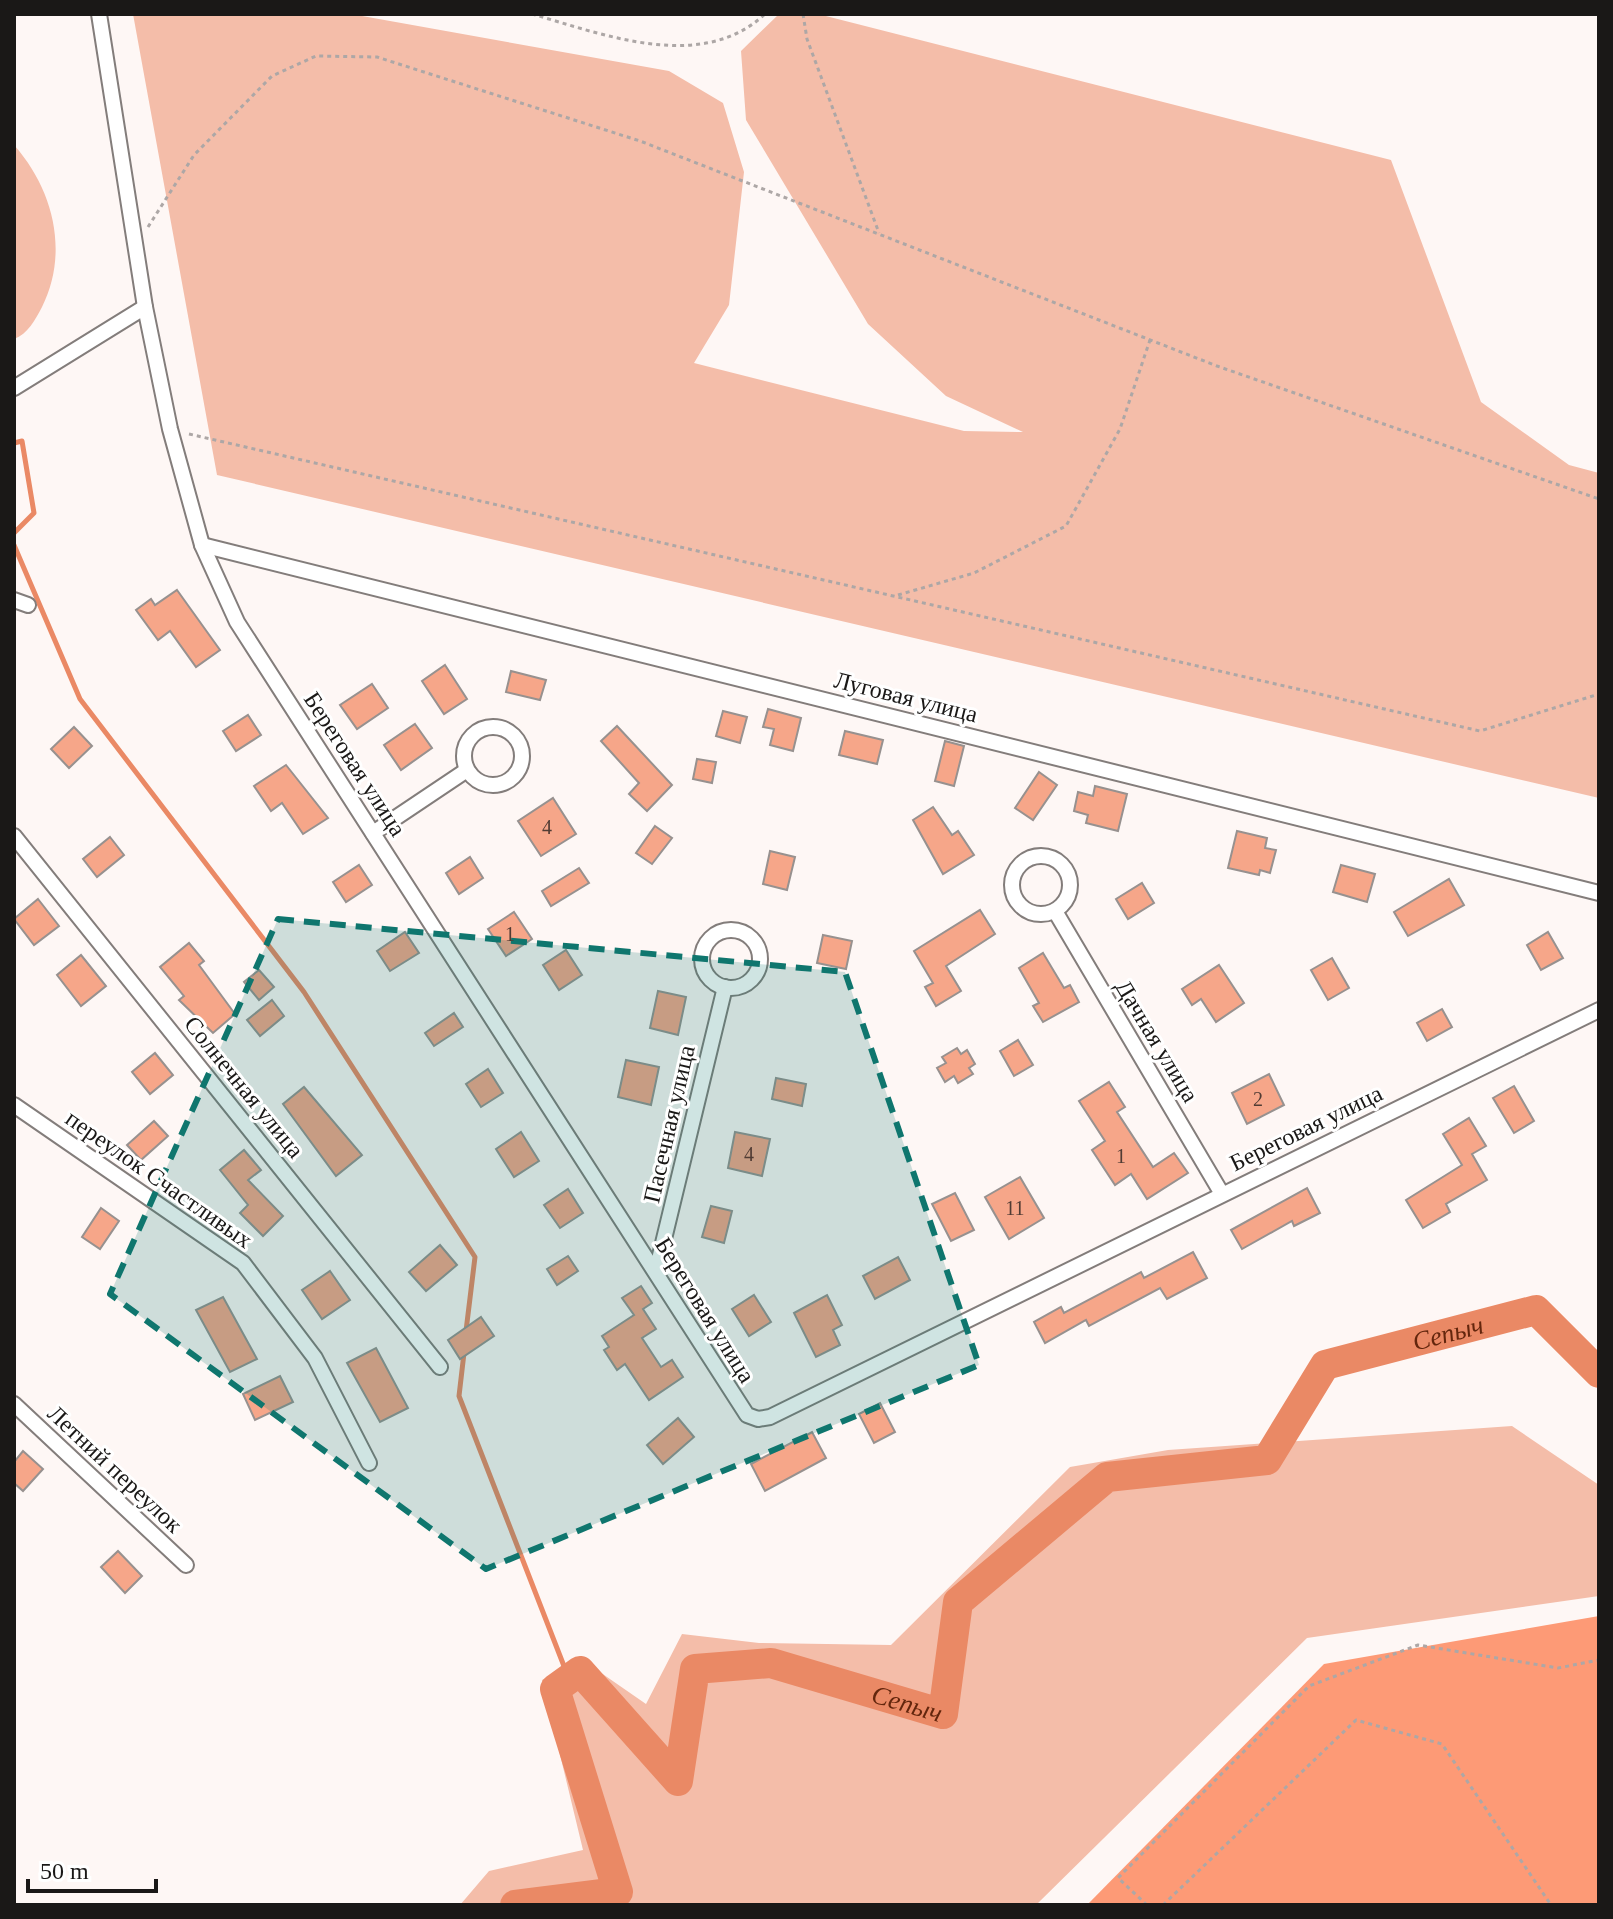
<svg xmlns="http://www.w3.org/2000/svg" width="1613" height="1919" viewBox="0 0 1613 1919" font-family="Georgia,serif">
<rect width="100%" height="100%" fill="#fef7f5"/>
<g fill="#f4bda9">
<path d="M133,14H351L669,71L723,103L744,172L729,305L694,363L964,431L1023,432L946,396L868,324L746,120L741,51L779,14H818L1391,160L1481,402L1569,465L1599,473V798L217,475Z"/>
<path d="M14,145C54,190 69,253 42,307C35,320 28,334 14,339Z"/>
<path d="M1512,1426L1599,1485V1596L1307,1638L1036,1905H460L489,1871L583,1850L542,1680L581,1659L646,1704L682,1634L759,1643L891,1645L1070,1467L1168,1450Z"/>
</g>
<path fill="#fd9a76" d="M1599,1616V1905H1087L1324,1664Z"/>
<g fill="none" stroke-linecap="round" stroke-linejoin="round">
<g stroke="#ea8965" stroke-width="5">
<path d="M14,443L22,441L34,513L14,533"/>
<path d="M14,545L80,699L304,992L475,1257L466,1331"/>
<path d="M464,1353L459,1396L569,1679"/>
</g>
<path stroke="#ea8965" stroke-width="30" id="s1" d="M515,1905L618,1892L555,1689L580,1671L678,1781L695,1669L771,1663L943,1714L958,1602L1107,1477L1267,1460L1325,1365L1536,1310L1599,1373"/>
</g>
<g fill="#f6a689" stroke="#97918f" stroke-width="2">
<path d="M177,590L220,650L196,667L170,631L158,640L136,610L151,599L155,605Z"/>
<path d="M445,665L467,699L444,714L422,681Z"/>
<path d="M511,671L546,680L540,700L506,692Z"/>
<path d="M372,684L388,708L357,729L340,705Z"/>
<path d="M768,709L801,718L793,751L770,745L774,729L763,727Z"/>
<path d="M723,711L747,717L740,743L716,736Z"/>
<path d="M248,715L261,735L236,751L223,731Z"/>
<path d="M415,724L432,748L401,770L384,745Z"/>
<path d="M617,726L672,785L647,811L629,794L639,783L601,741Z"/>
<path d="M74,727L92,746L69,768L51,749Z"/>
<path d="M845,731L883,740L877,764L839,755Z"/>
<path d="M945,741L964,746L954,786L935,781Z"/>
<path d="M697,759L716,762L712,783L693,779Z"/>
<path d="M286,765L328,818L303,834L282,803L271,811L254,786Z"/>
<path d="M1039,772L1057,785L1033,820L1015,808Z"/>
<path d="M1095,786L1127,794L1118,831L1086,823L1088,815L1074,811L1078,792L1093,796Z"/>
<path d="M553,798L576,834L541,856L518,821Z"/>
<path d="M933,807L952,835L958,831L974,855L943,874L913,820Z"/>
<path d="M655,826L672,838L652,864L636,853Z"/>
<path d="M1237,831L1267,838L1265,848L1276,850L1270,873L1260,870L1259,875L1228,868Z"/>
<path d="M110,837L124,855L97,877L83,859Z"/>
<path d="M770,851L795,857L787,890L763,884Z"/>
<path d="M470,857L483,878L459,894L446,873Z"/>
<path d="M359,865L372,885L346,902L333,882Z"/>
<path d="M1341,865L1375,874L1367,902L1333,892Z"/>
<path d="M579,868L589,883L551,906L542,891Z"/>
<path d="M1449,879L1464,905L1408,936L1394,912Z"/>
<path d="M1142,883L1154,903L1128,919L1116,899Z"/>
<path d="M38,899L59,926L34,945L14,919Z"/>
<path d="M980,910L995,934L946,966L961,991L936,1006L925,987L933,983L914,951Z"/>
<path d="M514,912L532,939L506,956L488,929Z"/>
<path d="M405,932L419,953L390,971L377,951Z"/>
<path d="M1548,932L1563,958L1541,970L1527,945Z"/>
<path d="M823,935L852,941L846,969L817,963Z"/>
<path d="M189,943L204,961L199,965L235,1014L213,1033L179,1000L184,996L160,967Z"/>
<path d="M566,950L582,975L559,990L543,965Z"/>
<path d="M1043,953L1064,988L1070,985L1079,1002L1043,1022L1033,1006L1039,1003L1019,968Z"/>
<path d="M81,955L106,986L81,1006L57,975Z"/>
<path d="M1332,958L1349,988L1328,1000L1311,970Z"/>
<path d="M1219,965L1244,1003L1216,1022L1201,999L1192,1005L1182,989Z"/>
<path d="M259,970L274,987L259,1000L244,982Z"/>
<path d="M658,991L686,997L678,1035L650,1028Z"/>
<path d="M272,1000L284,1016L260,1036L247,1020Z"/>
<path d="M1442,1009L1452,1027L1427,1041L1417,1023Z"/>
<path d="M454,1013L463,1027L434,1046L425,1033Z"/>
<path d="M1018,1040L1033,1065L1014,1076L1000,1051Z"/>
<path d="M957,1048L961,1054L967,1050L975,1064L969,1068L973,1074L958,1083L954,1076L945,1082L937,1068L946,1063L942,1057Z"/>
<path d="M155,1053L173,1075L150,1094L132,1072Z"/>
<path d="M626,1060L659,1067L651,1105L618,1097Z"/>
<path d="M488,1069L503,1093L481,1107L466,1084Z"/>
<path d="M1269,1074L1284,1105L1247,1124L1232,1093Z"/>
<path d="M776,1078L806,1084L802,1106L772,1099Z"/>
<path d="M1109,1082L1125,1107L1117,1112L1153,1167L1174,1153L1188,1173L1147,1199L1131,1174L1115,1185L1092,1150L1105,1141L1079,1101Z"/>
<path d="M1514,1086L1534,1121L1514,1133L1493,1098Z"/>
<path d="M304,1087L362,1155L336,1176L283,1104Z"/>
<path d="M1469,1118L1486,1146L1472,1154L1487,1180L1446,1204L1450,1212L1423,1228L1406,1200L1462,1165L1443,1134Z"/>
<path d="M154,1121L168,1136L141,1160L127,1145Z"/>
<path d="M521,1132L539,1161L514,1177L496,1149Z"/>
<path d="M735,1132L770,1139L762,1176L728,1168Z"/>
<path d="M244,1150L261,1170L248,1180L283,1216L263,1236L240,1213L248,1205L220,1170Z"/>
<path d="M1020,1177L1044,1218L1009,1239L985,1197Z"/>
<path d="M1307,1188L1320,1213L1294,1226L1292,1221L1242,1249L1231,1230Z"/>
<path d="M568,1189L583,1213L560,1228L544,1205Z"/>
<path d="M955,1193L974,1230L951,1241L932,1204Z"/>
<path d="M711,1206L732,1211L724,1243L702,1237Z"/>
<path d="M101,1208L119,1221L100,1249L82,1237Z"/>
<path d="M440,1245L457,1265L426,1291L409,1272Z"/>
<path d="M1193,1252L1207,1278L1167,1299L1160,1288L1089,1326L1086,1320L1045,1343L1034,1322L1061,1307L1064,1313L1141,1272L1144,1278Z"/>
<path d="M568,1256L578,1271L557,1285L547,1269Z"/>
<path d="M898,1257L910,1280L875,1299L863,1276Z"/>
<path d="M330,1271L350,1300L322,1319L302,1290Z"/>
<path d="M641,1286L652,1303L643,1309L656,1329L642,1338L661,1367L672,1360L683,1377L649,1400L625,1364L617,1370L604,1350L609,1347L602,1336L634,1315L622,1298Z"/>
<path d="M754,1295L771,1322L749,1336L732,1309Z"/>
<path d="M827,1295L842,1325L833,1330L840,1345L816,1357L794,1313Z"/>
<path d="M223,1297L257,1359L230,1372L196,1310Z"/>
<path d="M481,1317L494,1336L460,1359L448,1340Z"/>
<path d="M376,1348L408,1408L380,1422L347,1363Z"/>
<path d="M280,1376L293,1402L255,1420L243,1394Z"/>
<path d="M880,1403L895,1432L874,1443L859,1414Z"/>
<path d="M678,1418L694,1437L663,1464L647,1445Z"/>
<path d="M812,1432L826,1458L765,1491L751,1464Z"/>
<path d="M23,1451L43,1469L23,1491L14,1483V1462Z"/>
<path d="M118,1551L142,1576L125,1593L101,1567Z"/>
</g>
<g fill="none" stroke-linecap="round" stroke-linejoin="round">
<defs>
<g id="street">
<path d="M99,14L145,307L170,429L202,545L237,622L747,1415L758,1419L770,1417L1599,1010"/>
<path d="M14,388L145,307"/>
<path d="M202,545L1599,893"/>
<path d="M14,600L28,605"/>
<circle cx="493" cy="756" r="29"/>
<path d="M373,833L467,770"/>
<path d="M14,836L440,1367"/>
<circle cx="1041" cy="885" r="29"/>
<path d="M1055,911L1222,1194"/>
<circle cx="731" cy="959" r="29"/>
<path d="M14,1105L243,1263L315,1358L369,1463"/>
<path d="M656,1272L725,987"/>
<path d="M14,1404L186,1565"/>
</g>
</defs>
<use href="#street" stroke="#837d7b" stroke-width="18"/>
<g stroke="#ada7a6" stroke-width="3" stroke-dasharray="4 4" stroke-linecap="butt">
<path d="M532,14C605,35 702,73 765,14"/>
<path d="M803,14L807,39L879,233"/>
<path d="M148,227L194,155L272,76L316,56L377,57L640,141L1217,366L1599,499"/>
<path d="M189,434L1480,731L1599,694"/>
<path d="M898,595L974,573L1066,526L1120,429L1150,340"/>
<path d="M1147,1905L1118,1878L1309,1686L1418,1645L1558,1668L1599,1660"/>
<path d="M1163,1905L1356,1720L1442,1744L1551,1905"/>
</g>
<use href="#street" stroke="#fff" stroke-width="14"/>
</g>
<path fill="#0f766e" fill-opacity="0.2" stroke="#0f766e" stroke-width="6" stroke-dasharray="16 10" stroke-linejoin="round" d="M278,919L845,972L979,1365L486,1569L110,1294Z"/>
<g text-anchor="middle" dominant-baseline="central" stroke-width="6" stroke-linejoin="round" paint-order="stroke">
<g font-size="20" fill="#513c34">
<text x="547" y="827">4</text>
<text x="510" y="934">1</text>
<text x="1258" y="1099">2</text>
<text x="749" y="1154">4</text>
<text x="1121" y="1156">1</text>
<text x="1015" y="1208">11</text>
</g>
<g font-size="24" fill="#1a1817" stroke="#fff">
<text transform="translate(906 697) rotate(14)">Луговая улица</text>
<text transform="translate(355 764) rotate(57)">Береговая улица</text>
<text transform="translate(1157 1041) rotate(59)">Дачная улица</text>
<text transform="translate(244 1087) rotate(51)">Солнечная улица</text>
<text transform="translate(669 1124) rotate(-77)">Пасечная улица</text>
<text transform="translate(1306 1128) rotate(-26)">Береговая улица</text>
<text transform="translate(159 1179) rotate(35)">переулок Счастливых</text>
<text transform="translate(705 1310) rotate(58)">Береговая улица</text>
<text transform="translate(115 1469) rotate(43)">Летний переулок</text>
</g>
<g font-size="26" font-style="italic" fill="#63260d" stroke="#fff">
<text stroke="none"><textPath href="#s1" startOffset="1570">Сепыч</textPath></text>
<text stroke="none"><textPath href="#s1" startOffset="826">Сепыч</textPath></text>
</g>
</g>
<rect width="1613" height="1919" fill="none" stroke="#1a1817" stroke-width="32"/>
<path d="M28 1879v12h128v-12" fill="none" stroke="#1a1817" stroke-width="4"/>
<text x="40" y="1879" font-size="24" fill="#1a1817" stroke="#ffffff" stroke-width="6" paint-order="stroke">50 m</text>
</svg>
